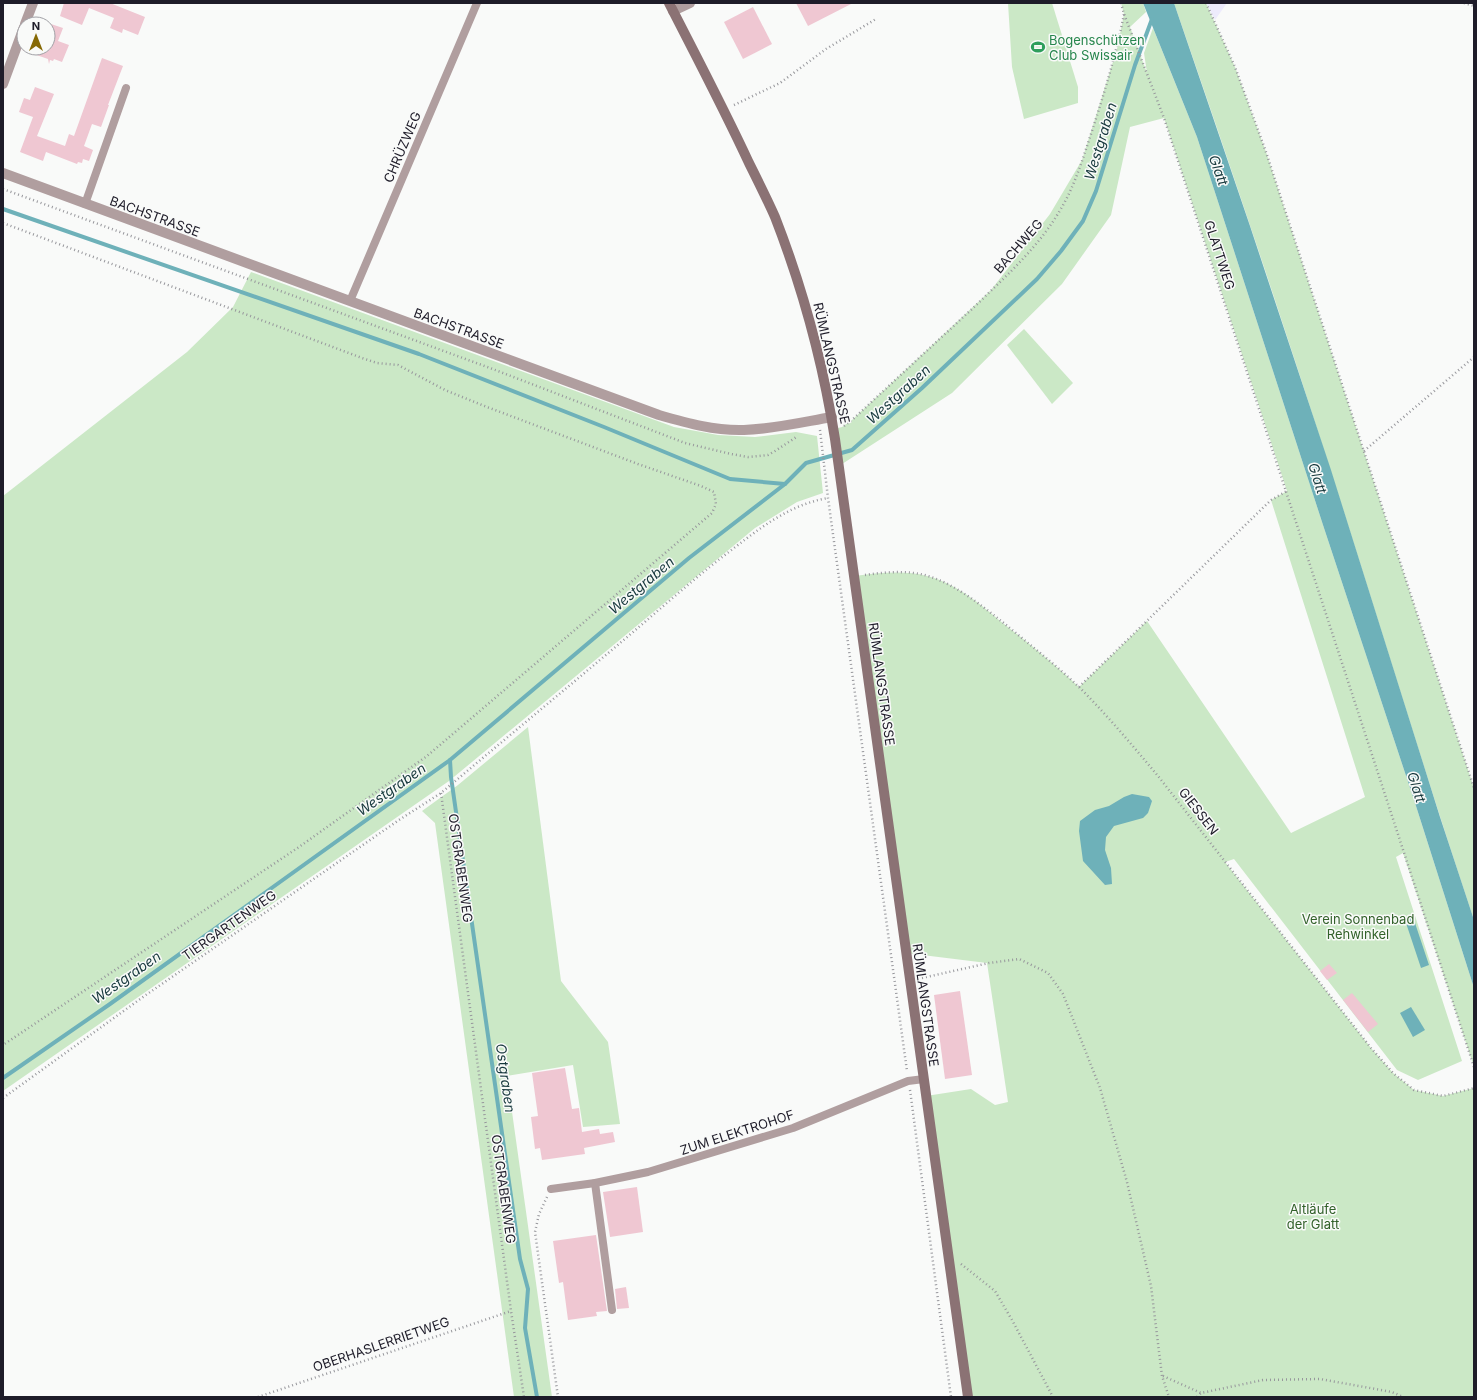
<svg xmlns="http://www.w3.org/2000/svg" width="1477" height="1400" viewBox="0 0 1477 1400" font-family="Inter,sans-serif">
<rect width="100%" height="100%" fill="#f9faf9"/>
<path fill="#edebfc" d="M1206,3H1227L1215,20Z"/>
<g fill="#cbe8c6">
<path d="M1008,3H1052L1078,87V103L1024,119L1012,67Z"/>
<path d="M1121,3H1143L1146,12L1130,27L1147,73L1144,53L1153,28L1197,137L1323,525L1416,806L1474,988V1067L1403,853L1396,857L1462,1061L1418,1080L1397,1070L1234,859L1225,862L1371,1048L1393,1073L1414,1090L1443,1096L1474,1088V1397H968L926,1096L971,1089L995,1105L1008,1102L987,963L906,953L854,576C878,573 904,570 927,576C956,583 981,605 1004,624C1030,644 1055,665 1079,687L1147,621L1291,833L1365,797L1271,500L1287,491L1164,118L1130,127L1111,215L1062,284L952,393L839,466L834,429L842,427L852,420L991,290L1050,214L1082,160L1117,49L1124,14Z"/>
<path d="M1174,3H1206L1235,67L1266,152L1474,788V920C1424,771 1379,621 1331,472C1281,315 1228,159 1174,3Z"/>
<path d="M251,272L674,427L718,435L755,437L796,432L817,436L823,493L797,502L755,528L449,781L3,1091V496L187,352L233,307Z"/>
<path d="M1024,329L1073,383L1052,404L1007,345Z"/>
<path d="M528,727L561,981L608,1042L620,1124L583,1127L573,1065L507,1076L552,1397H514L435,823L422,811L458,785Z"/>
</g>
<g fill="#6eb1b9">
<path d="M1143,3H1174L1250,226L1331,470L1440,817L1474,920V988L1416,806L1323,525L1197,137Z"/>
<path d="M1132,794L1149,797L1152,801L1148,813L1143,818L1114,826L1106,837L1105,850L1111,868L1112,884L1105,885L1083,861L1079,831L1080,821L1095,810L1109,806L1124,797Z"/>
<path d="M1413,917L1429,965L1421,968L1405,920Z"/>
<path d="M1411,1007L1425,1030L1413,1037L1400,1013Z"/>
</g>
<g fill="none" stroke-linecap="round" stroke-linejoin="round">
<g stroke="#6eb1b9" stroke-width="4">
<path d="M3,209L419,354L604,427L730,479L785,484"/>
<path d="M450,760L451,777L520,1259L528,1289L525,1328L537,1397"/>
<path d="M3,1078L110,1004L450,760L689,558L785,484L806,463L852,450L922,388L1037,279L1061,251L1083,221L1096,191L1135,65L1152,19"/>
</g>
</g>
<g fill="#efc7d2">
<path d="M64,3H110L145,17L138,35L123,29L122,33L110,28L114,18L89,8L82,25L60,16Z"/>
<path d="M796,3H853L808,26Z"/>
<path d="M753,7L772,44L743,59L724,22Z"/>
<path d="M51,24L63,28L58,41L69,45L62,62L54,59L53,61L50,60L49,64L48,59L22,50L23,48H48V33Z"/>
<path d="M102,58L123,66L108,105H109L101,127L92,124L84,146L93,150L89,161L83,159L82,163L78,162L77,164L46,152L43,161L20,152L33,117L19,112L24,98L30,100L35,87L54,94L37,136L65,146L69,134L74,136Z"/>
<path d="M1329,964L1337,973L1327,980L1320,971Z"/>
<path d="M960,991L972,1075L945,1079L934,995Z"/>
<path d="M1352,993L1378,1024L1368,1032L1343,1000Z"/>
<path d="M565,1068L572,1109L579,1108L582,1132L599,1129L600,1134L613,1132L615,1142L584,1148L585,1154L542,1160L540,1148L535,1149L531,1117L538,1116L532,1073Z"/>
<path d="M637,1187L643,1232L610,1237L603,1192Z"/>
<path d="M596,1235L607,1311L596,1312L597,1316L568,1320L563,1282L559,1283L553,1241Z"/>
<path d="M626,1287L629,1308L617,1309L615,1289Z"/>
</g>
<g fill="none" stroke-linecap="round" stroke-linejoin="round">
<g stroke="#97979c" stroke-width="2.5" stroke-dasharray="1 3" stroke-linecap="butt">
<path d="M1121,3L1124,14L1164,118L1474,1067"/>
<path d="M1206,3L1235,67L1266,152L1474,788"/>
<path d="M1464,3L1474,6"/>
<path d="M734,105L780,83L826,49L876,19"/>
<path d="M3,189L490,368L685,443L731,454L748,457L759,456L768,455L775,451L798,436"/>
<path d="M3,223L362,358L377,363L398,365L445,390L487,407L638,464L701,486L714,492L716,504L712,513L427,756L299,847L3,1045"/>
<path d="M844,426L852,420C892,383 932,346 972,309C1003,279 1037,249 1059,212C1074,188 1082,161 1091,134C1104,94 1116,55 1124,14"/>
<path d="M820,430L828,498L907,1071"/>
<path d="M1364,451L1474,357"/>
<path d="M865,575C885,572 908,570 928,576C957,585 982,606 1005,624C1030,645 1056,665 1079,687C1107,715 1133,746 1158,776L1371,1048L1393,1073L1414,1090L1443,1096L1474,1088"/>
<path d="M1079,687L1271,500L1287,491"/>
<path d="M441,793L511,1311L524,1397"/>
<path d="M922,978L989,963L1019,959L1048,973L1063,994L1100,1088L1127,1182L1151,1286L1162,1376L1169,1397"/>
<path d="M910,1090L951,1397"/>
<path d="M3,1098L143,997L399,820L441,793C498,745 556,697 613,649C649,619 684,587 721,558C754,533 786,505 828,498"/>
<path d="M547,1197L539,1214L535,1232L558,1397"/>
<path d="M961,1264L995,1291L1012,1320L1053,1397"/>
<path d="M1163,1376L1201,1393L1263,1380L1320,1379L1392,1392L1403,1397"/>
<path d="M258,1397L511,1311"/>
<path d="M1197,1397L1201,1393"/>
</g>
<g stroke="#b09e9f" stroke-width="8">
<path d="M85,204L126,88"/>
<path d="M350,301L477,3"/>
<path d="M595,1183L612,1310"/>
<path d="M551,1189L595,1183L648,1172L793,1128L908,1081L924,1079"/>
</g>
<g stroke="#b09e9f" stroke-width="10">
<path d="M673,11L690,3"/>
<path d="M25,24L33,3"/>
<path d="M3,84L24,27"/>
<path d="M3,173L659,415C687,423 715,431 744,430C774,429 803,422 832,417"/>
</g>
<path stroke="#8b7274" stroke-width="10" d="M669,3C696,56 724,109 749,163C758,181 767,199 775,217C803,289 823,363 835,439L968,1397"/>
</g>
<defs>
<symbol id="stadium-bare" viewBox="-9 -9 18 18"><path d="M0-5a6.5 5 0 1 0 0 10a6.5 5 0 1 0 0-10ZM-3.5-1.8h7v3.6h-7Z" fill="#2e9e5b" stroke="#f9faf9" stroke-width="2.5" paint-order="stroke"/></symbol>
</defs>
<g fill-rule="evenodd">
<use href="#stadium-bare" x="1028" y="37" width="20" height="20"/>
</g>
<g text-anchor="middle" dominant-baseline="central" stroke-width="3" stroke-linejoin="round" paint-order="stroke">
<g font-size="13" fill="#27864d" stroke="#f9faf9" text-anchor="start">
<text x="1049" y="40">Bogenschützen<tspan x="1049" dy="15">Club Swissair</tspan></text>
</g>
<g font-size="13" fill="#1e1c29" stroke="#f9faf9">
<text transform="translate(402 147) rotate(-67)">CHRÜZWEG</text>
<text transform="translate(155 216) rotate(20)">BACHSTRASSE</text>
<text transform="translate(1018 246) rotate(-49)">BACHWEG</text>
<text transform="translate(1220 255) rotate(72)">GLATTWEG</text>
<text transform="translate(459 328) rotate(20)">BACHSTRASSE</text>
<text transform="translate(832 363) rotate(77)">RÜMLANGSTRASSE</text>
<text transform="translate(882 684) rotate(82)">RÜMLANGSTRASSE</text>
<text transform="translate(1199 811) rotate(52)">GIESSEN</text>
<text transform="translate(461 868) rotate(82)">OSTGRABENWEG</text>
<text transform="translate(229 925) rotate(-35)">TIERGARTENWEG</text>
<text transform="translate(926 1005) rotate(82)">RÜMLANGSTRASSE</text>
<text transform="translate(737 1132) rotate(-18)">ZUM ELEKTROHOF</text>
<text transform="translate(504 1189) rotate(82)">OSTGRABENWEG</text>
<text transform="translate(381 1344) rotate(-19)">OBERHASLERRIETWEG</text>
</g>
<g font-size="13" fill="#32612a" stroke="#f9faf9">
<text x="1358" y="919">Verein Sonnenbad<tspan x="1358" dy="15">Rehwinkel</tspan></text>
<text x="1313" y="1209">Altläufe<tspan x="1313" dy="15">der Glatt</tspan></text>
</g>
<g font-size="14" font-style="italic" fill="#17393d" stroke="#f9faf9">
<text transform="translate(1100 141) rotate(-73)">Westgraben</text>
<text transform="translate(1219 170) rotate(70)">Glatt</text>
<text transform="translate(898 394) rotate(-42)">Westgraben</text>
<text transform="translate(1318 478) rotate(72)">Glatt</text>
<text transform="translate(641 585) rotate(-40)">Westgraben</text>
<text transform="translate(1417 787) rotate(72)">Glatt</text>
<text transform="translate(391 789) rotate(-35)">Westgraben</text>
<text transform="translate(126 977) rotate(-35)">Westgraben</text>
<text transform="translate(506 1078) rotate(82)">Ostgraben</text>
</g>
</g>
<rect width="1477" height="1400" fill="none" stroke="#1e1c29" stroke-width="8"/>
<g transform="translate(36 36)"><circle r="19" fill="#f9faf9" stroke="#a1a1a6"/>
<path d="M0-3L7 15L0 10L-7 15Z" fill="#866905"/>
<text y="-6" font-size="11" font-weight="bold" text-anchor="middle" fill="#1e1c29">N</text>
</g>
</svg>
